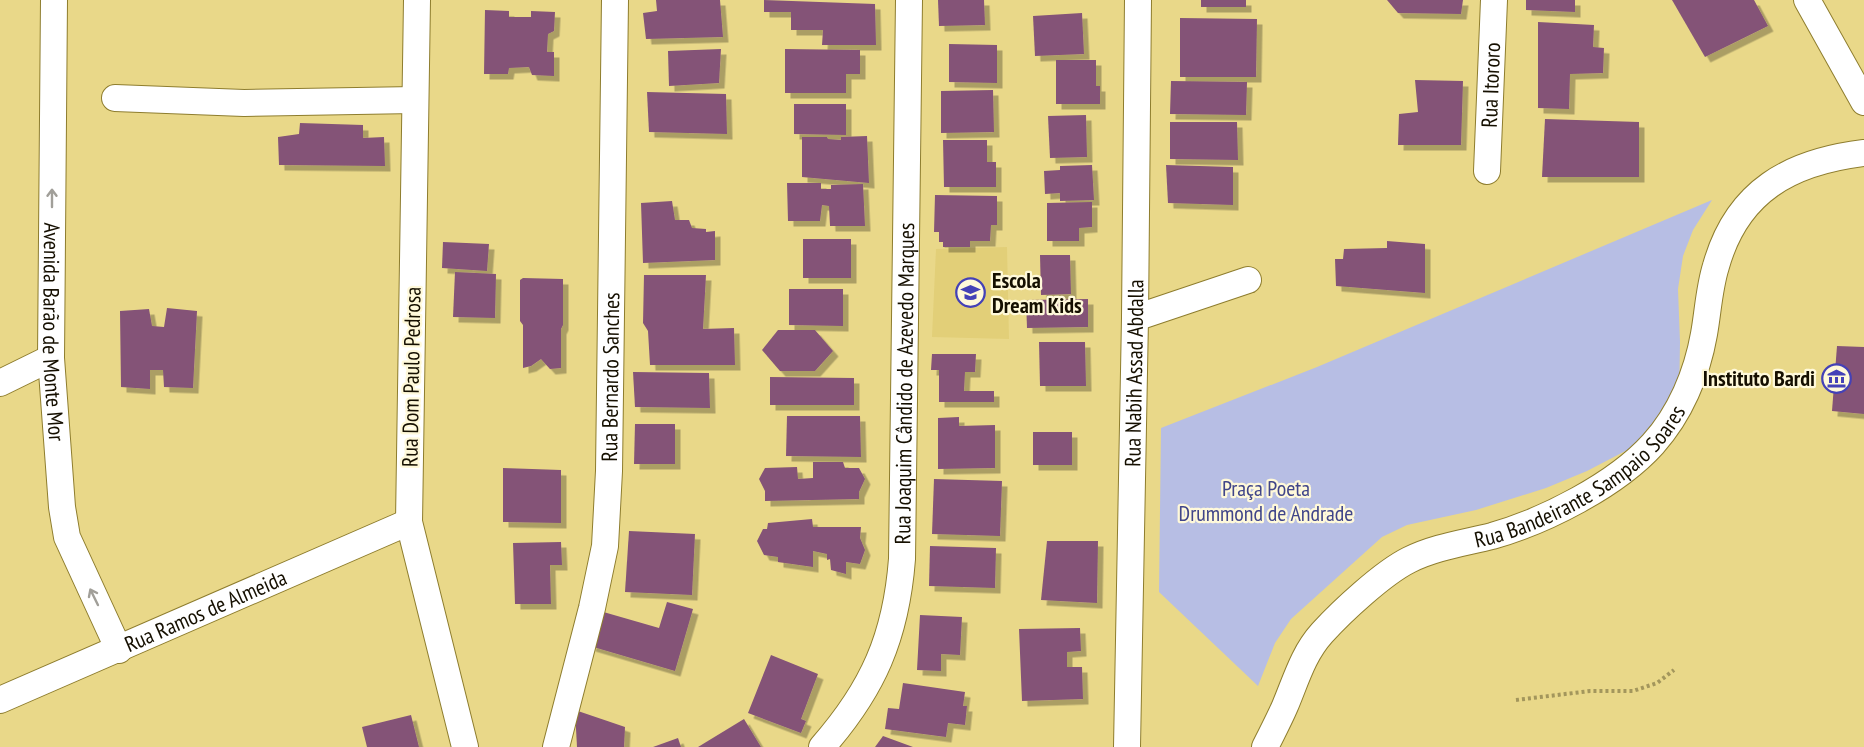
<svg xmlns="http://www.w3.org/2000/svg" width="1864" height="747" viewBox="0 0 1864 747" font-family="'PT Sans Narrow',sans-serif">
<defs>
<filter id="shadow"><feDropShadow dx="5.5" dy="5.5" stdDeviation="0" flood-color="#0004"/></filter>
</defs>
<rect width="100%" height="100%" fill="#e9d889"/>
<path fill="#e2cf78" d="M1007,247L1009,339L932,337L936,249Z"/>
<path fill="#b7bee4" d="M1712,200L1693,230L1683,256L1678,289L1680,342L1679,403L1635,446L1587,471L1546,488L1476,510L1407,525L1382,537L1291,619L1275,643L1258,686L1159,592L1161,428L1317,367Z"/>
<g fill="#845377" filter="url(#shadow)">
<path d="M656,0H720L723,37L646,39L643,13L657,11Z"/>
<path d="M764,0L875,4L876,45H822L823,30H791V12H764Z"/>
<path d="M938,0H984L985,25L939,26Z"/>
<rect x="1201" y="0" width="45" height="7"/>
<path d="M1387,0H1463L1461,14L1398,13Z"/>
<path d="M1526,0H1575V12L1526,10Z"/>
<path d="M1672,0H1754L1768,26L1705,57Z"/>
<path d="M485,10L509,11V17H531V11L555,12L554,31L548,34L547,52H554V76L532,75L529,67L509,68L508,74H484Z"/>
<path d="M1082,13L1084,54L1035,56L1033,16Z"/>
<path d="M1180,18L1257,19L1256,77H1180Z"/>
<path d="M1538,22L1594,25L1593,47L1604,48L1603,73L1570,74L1569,109L1538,108Z"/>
<path d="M949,44L997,45V83L949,82Z"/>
<path d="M721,49L719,83L669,86L668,51Z"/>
<path d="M785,49L860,50V74H846V93H785Z"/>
<path d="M1056,60H1096V86H1100V104H1056Z"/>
<path d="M1415,80L1463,81L1461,145H1398L1399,114L1418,112Z"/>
<path d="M1171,81L1247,82L1246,115L1170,114Z"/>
<path d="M993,90L994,132L941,133V91Z"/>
<path d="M647,92L726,94L727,134L649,132Z"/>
<path d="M794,104H846V135L794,134Z"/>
<path d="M1086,115L1087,157L1050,158L1048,116Z"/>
<path d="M1545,119L1639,122V177H1542Z"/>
<path d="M1170,122H1237L1238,160L1170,159Z"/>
<path d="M300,123L363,125V138L384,137L385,166L279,165L278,137L299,134Z"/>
<path d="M867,136L869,183L802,177V137H827L828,139L841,140V137Z"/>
<path d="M943,140H987V162H996V187H944Z"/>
<path d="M1092,165L1094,200L1060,201V193L1045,194L1044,171L1060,170V166Z"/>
<path d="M1166,165L1233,167V205L1168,203Z"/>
<path d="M787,183H821V189H831V185L863,184L865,226H830L829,206L822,205L820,221H788Z"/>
<path d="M935,195L997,196V225H991L990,241H970V247H943V242H939V232H934Z"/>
<path d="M672,201L675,220H689L692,228L706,229V232L715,231V260L643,263L641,203Z"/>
<path d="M1092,202V227L1079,228V241H1047V203Z"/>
<rect x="803" y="239" width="48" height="39"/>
<path d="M1387,241L1425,244V293L1336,286L1335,259H1343L1344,249L1387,248Z"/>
<path d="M443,242L489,244L487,271L442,268Z"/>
<path d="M1040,255H1070L1071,294L1041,295Z"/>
<path d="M455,272L496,274L495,318L453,317Z"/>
<path d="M644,275H706L703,329L734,328L735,365H650L648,331L643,323Z"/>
<path d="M523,278L563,279V325L561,329V368L550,369L541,359L531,366L523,368V325L520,321V280Z"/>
<path d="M789,289H843V326L789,325Z"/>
<path d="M1088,299V327L1027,328L1026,300Z"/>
<path d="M167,308L197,311L193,388L164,387L163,370H150V389L121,387L120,311L149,309L152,326L164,327Z"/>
<path d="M778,330H815L833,351L815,371H780L762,350Z"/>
<path d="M1039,342H1085L1086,386H1040Z"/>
<path d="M1837,346L1864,347V414L1832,411Z"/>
<path d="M932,354H976L975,372H965L964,391H994V402H939V370H931Z"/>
<path d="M633,372L709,373L710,408L635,407Z"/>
<path d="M770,377L854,378V405H770Z"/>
<path d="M787,416H860L861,457L786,456Z"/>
<path d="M959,417V426L995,425V468L938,469V418Z"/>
<path d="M635,424H675V464H634Z"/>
<rect x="1033" y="432" width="39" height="33"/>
<path d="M813,462H843L845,468H859L865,479L859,492V499L765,501V491L759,479L765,468L797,467L798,479L813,478Z"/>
<path d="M503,468L561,470V523L503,522Z"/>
<path d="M934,479L1002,481L1000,536L932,534Z"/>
<path d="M812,519L813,527H861L860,538L865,550L860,564L846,562V574L831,570L830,559L827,560V554L813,551V567L778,562V557L764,555L757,541L763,529H767L768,523Z"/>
<path d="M629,531L695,534L692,595L625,592Z"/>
<path d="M1047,541H1098L1097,603L1041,600Z"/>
<path d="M561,542L562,565H550L551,604H515L513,543Z"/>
<path d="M930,546L996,548L995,588L929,586Z"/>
<path d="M667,602L693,609L675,671L590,646L600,611L659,628Z"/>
<path d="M920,615L962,617L960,655L941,654V671L917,670Z"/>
<path d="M1080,628L1081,651L1067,652V667H1082L1083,699L1022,701L1019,629Z"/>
<path d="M771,655L818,674L801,719L806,721L801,733L748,713Z"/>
<path d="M903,683L965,692L963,706H967L965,725L948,723L946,737L885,729L888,708L899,709Z"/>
<path d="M575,710L625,727L624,747H577Z"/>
<path d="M411,715L419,747H367L362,727Z"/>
<path d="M744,719L761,747H698Z"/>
<path d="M883,736L913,747H875Z"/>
<path d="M678,738L681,747H653Z"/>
</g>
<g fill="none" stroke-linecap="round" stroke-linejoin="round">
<defs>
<g id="minor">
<path id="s1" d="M54,0L51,358L62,507L67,537L119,650"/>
<path d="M417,0L409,522L465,747"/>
<path d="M1807,0L1864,102"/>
<path d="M115,98L244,103L415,100"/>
<path id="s2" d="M1487,171L1494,0"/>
<path d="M1135,318L1248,280"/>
<path d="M0,383L51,358"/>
<path id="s3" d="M0,700L409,522"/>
<path id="s4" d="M556,747L592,608L605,546L609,471L615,0"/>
<path id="s5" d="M822,747C873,689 896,637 902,559L909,0"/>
<path id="s6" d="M1127,747L1135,318L1138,0"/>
<path id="s7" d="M1265,747C1272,733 1279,720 1285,706C1296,680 1303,654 1322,633C1342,611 1383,573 1409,560C1435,547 1464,543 1492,536C1545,521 1616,485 1653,444C1680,414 1697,374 1704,334C1708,312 1709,288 1716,266C1737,191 1790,162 1864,153"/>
</g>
</defs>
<use href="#minor" stroke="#8e7d2e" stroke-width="28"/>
<path stroke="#a3965c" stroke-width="4" stroke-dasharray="3 3" stroke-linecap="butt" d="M1516,700L1590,691H1633L1657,683L1674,670"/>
<use href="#minor" stroke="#fff" stroke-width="26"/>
</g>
<defs><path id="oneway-shaft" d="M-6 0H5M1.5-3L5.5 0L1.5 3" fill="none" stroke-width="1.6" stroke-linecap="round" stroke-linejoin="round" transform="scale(1.5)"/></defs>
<g stroke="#a19f99">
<use href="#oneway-shaft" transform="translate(52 198) rotate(-90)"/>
<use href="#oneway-shaft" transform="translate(94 597) rotate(-116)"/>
</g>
<defs>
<symbol id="school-ring" viewBox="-11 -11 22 22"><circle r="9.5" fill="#fff9da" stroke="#4441b7" stroke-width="1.5"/><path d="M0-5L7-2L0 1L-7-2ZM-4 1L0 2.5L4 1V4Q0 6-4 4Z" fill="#4441b7"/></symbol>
<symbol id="museum-ring" viewBox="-11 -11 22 22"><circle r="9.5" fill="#fff9da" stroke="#4441b7" stroke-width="1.5"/><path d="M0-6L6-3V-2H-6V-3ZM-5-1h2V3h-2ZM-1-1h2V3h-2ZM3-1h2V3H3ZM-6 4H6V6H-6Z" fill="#4441b7"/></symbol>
</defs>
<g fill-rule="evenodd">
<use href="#school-ring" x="954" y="276" width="33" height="33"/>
<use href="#museum-ring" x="1820" y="362" width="33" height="33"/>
</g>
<g text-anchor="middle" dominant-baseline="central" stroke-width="4.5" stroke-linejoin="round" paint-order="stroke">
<g font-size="22" fill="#150f00" stroke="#fff9da">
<text stroke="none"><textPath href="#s2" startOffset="86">Rua Itororo</textPath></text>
<text stroke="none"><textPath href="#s1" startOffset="332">Avenida Barão de Monte Mor</textPath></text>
<text stroke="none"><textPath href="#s6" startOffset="374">Rua Nabih Assad Abdalla</textPath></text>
<text transform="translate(411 377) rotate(-89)">Rua Dom Paulo Pedrosa</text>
<text stroke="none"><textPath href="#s4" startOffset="376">Rua Bernardo Sanches</textPath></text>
<text stroke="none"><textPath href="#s5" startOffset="384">Rua Joaquim Cândido de Azevedo Marques</textPath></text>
<text stroke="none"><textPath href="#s7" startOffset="436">Rua Bandeirante Sampaio Soares</textPath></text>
<text stroke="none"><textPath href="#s3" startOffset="224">Rua Ramos de Almeida</textPath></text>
</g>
<g font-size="22" font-weight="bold" fill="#150f00" stroke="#fff9da" text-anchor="start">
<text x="992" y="280">Escola<tspan x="992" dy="25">Dream Kids</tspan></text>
<text x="1815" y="378" text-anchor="end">Instituto Bardi</text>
</g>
<g font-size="22" fill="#404589" stroke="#fff9da">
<text x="1266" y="488">Praça Poeta<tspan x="1266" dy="25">Drummond de Andrade</tspan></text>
</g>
</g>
</svg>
